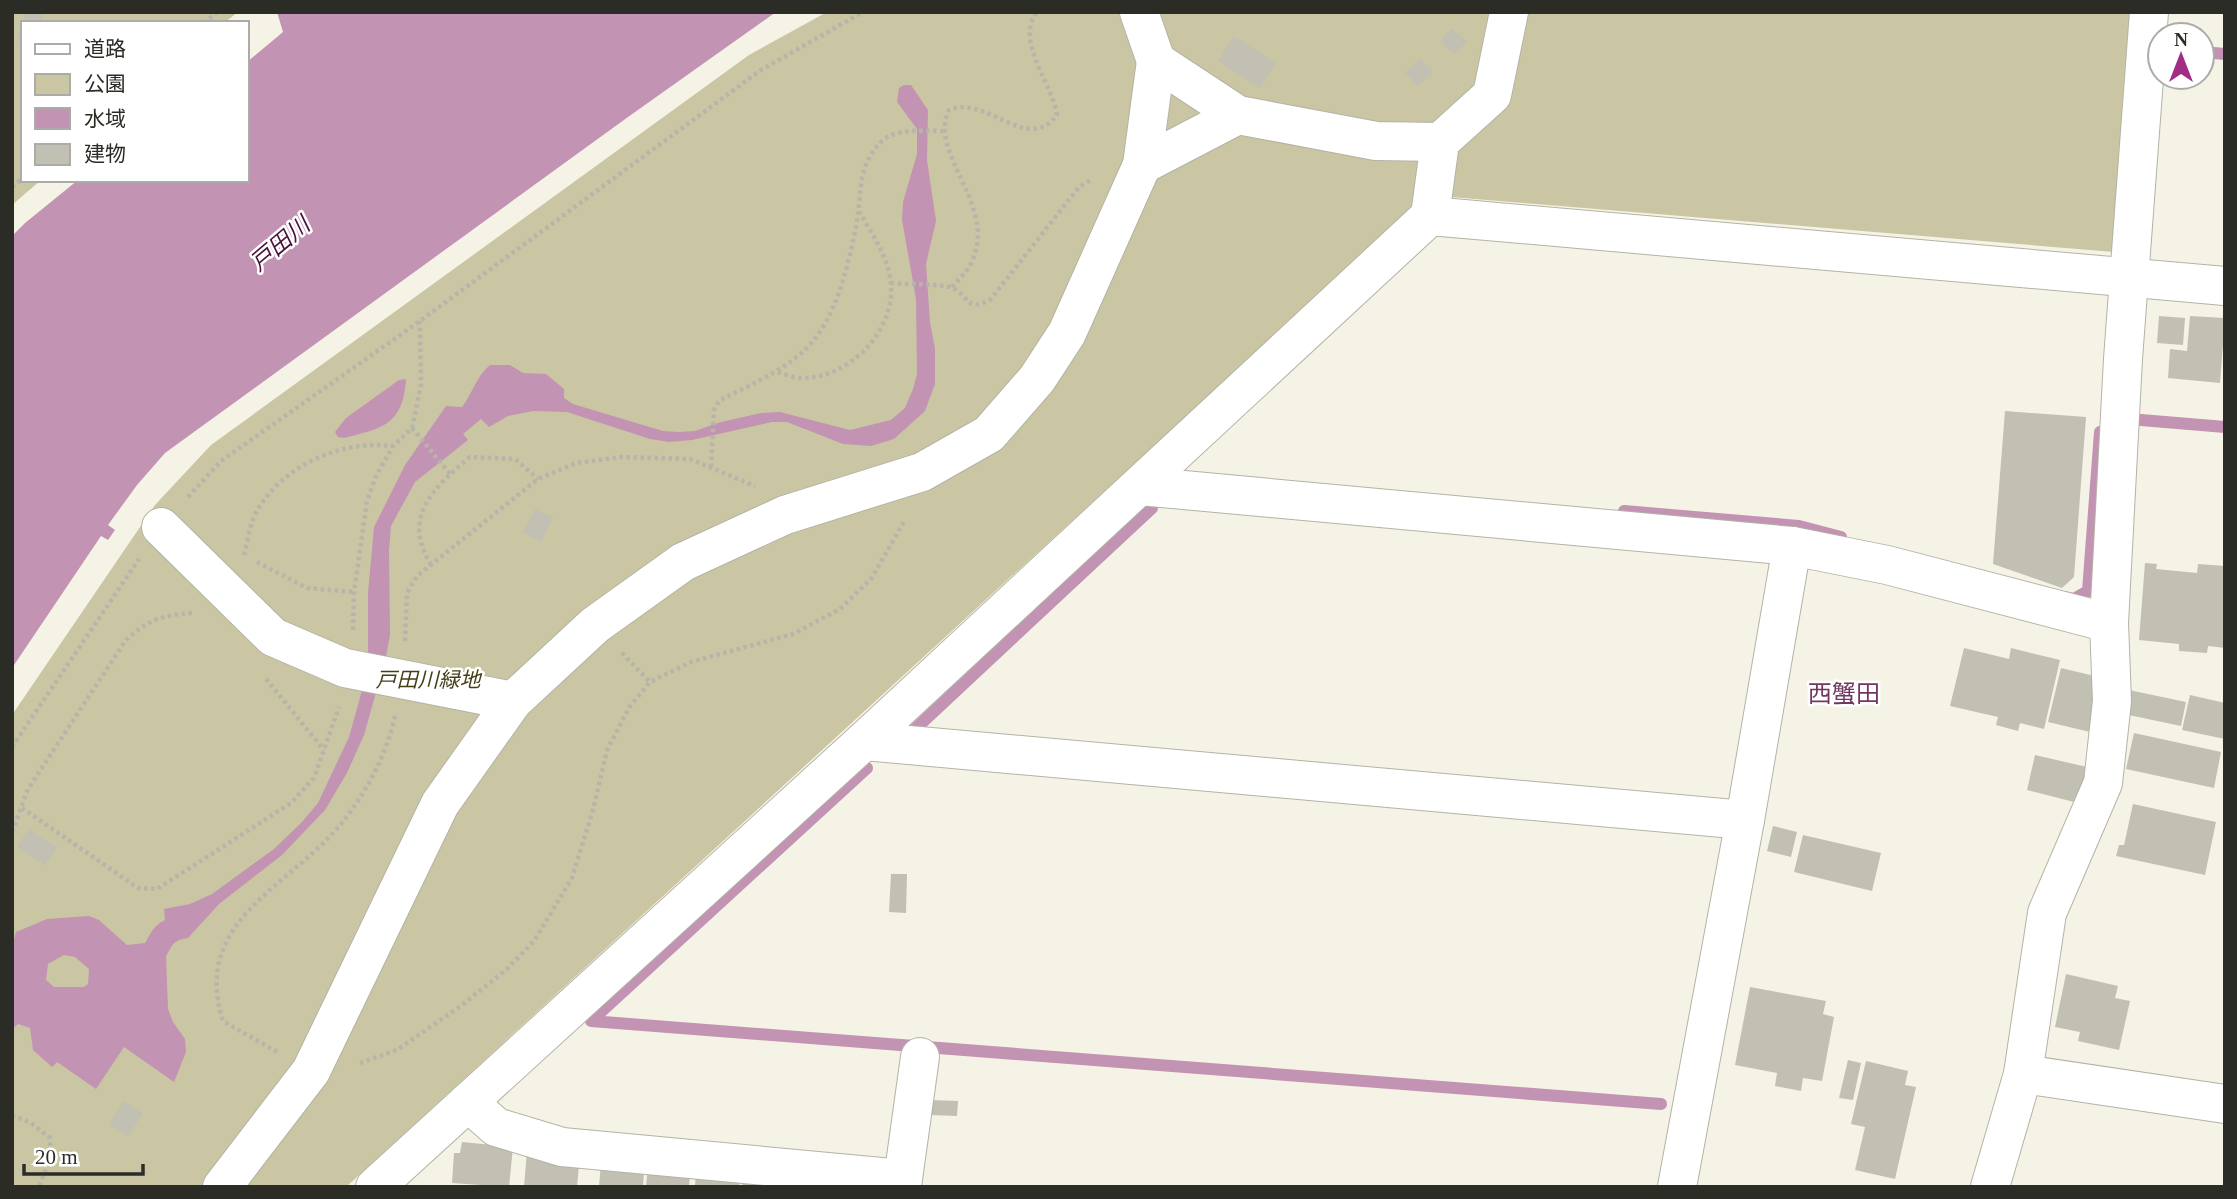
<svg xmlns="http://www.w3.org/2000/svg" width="2237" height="1199" viewBox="0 0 2237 1199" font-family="'Times New Roman','Noto Sans JP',serif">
<rect width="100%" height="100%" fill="#f5f3e5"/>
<g fill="#cac6a3">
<path d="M12,12H238L224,23H23V180H41L12,205Z"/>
<path d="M827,12H2131L2114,252L1427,195L346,1187H12V715L155,505L211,445L749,55Z"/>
</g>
<g fill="#c393b3" fill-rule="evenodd">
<path d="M277,12H776L628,117L165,453L137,485L108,525L115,530L108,540L101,536L12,668V236L25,223L78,180H247V62L283,32Z"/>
<path d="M904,85H911L928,110L927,160L936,221L926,264L930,322L935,349V384L925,411L894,439L871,446L843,444L787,422H772L692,440L669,442L650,439L567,412L533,411L508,416L489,427L481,419L463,434L468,440L415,482L391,526L389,550L390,635L386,657L364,735L347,773L325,810L282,855L219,904L188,938L179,940L173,944L166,956L168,1009L173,1022L185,1039L186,1052L174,1082L124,1047L96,1089L57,1062L52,1067L33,1050L30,1028L18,1024L12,1029V948L16,932L47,919L89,916L99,920L127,945L145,943C151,933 153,926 165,920L164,909L190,904L212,894L274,849L302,822L318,803L349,737L361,694L368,658V593L374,527L405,465L446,406L462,407C473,393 476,376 490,365H510L523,373L546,374L564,389V398L573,404L663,431L679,432L695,431L721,422L761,413L780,412L850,430L891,420L905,408L913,389L917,374L916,299L902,220L903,202L917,154V129L897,102L899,88ZM64,955L75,957L89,969L88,984L84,987H54L46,980L48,964Z"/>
<path d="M406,379C403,425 383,428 344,438L338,437L335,432L346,418L399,380Z"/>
</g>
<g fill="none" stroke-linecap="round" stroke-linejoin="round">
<g stroke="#c393b3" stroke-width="12">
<path d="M2202,52L2225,54"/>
<path d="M2141,420L2225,427"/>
<path d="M1624,511L1799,526L1841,537"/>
<path d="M2065,597L2074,599L2088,591L2100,432"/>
<path d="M913,731L1152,508"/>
<path d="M867,768L591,1021L1661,1104"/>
</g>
</g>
<g fill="#c1c0b2">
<path d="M26,12H43L40,23H23Z"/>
<path d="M22,25H23V43L17,41Z"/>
<path d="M1452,28L1467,42L1454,55L1440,41Z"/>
<path d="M1234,36L1276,63L1260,88L1218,61Z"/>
<path d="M1420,59L1433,72L1418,87L1405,73Z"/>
<path d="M2159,316L2185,318L2183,345L2157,343Z"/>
<path d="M2190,316L2225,318L2220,383L2168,378L2170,349L2187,351Z"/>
<path d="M2005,411L2086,417L2074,577L2062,588L1993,564Z"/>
<path d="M535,509L553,517L541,542L523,532Z"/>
<path d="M2145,563L2157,564L2156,569L2197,573L2198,564L2225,566V648L2208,646L2207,653L2179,651V644L2139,640Z"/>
<path d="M1964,648L2009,659L2011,648L2060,660L2044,729L2020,723L2018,731L1996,725L1998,717L1950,706Z"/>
<path d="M2061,668L2103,678L2090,732L2048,722Z"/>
<path d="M2129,690L2186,702L2181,726L2124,714Z"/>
<path d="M2190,695L2225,703V739L2182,730Z"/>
<path d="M2134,733L2221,752L2214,788L2126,769Z"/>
<path d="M2035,755L2087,767L2078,803L2027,790Z"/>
<path d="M2133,804L2216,822L2205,875L2116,856L2119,845H2124Z"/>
<path d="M1773,826L1797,832L1791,857L1767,851Z"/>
<path d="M29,829L57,847L45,865L17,847Z"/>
<path d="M1803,835L1881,853L1872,891L1794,872Z"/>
<path d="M891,874H907L906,913L889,912Z"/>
<path d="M2066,974L2118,986L2115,998L2130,1001L2119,1050L2078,1041L2080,1032L2055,1027Z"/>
<path d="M1750,987L1826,1001L1823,1014L1834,1017L1822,1081L1803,1078L1801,1091L1775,1086L1777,1073L1735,1065Z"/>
<path d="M1848,1060L1861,1063L1853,1100L1839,1098Z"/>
<path d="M1866,1061L1908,1071L1905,1085L1916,1087L1895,1179L1855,1170L1865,1127L1851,1124Z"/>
<path d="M930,1100L958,1101L957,1116L930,1115Z"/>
<path d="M124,1101L143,1113L128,1136L109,1124Z"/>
<path d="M462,1142L513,1147L509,1187L452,1183L454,1153H460Z"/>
<path d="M527,1151L579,1165L577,1187H524Z"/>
<path d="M601,1162L644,1170L643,1187H599Z"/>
<path d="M648,1166L690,1173L689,1187H646Z"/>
<path d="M696,1170L740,1180L739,1187H695Z"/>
<path d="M743,1181L793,1187H742Z"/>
</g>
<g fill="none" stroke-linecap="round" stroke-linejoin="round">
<defs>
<g id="minor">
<path d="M1139,12L1156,61"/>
<path d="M1142,165L1238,115"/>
<path d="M1430,216L2225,286"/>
<path d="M1140,486L1792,546"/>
<path d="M161,527L273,637L345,668L513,701"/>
<path d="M864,741L1745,820"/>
<path d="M2023,1074L2225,1104"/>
<path d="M468,1102L496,1127L562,1147L903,1179L902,1187"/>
<path d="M903,1179L920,1057"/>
<path d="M222,1187L311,1071L440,804L513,701L595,625L683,562L785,515L922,472L989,434L1037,379L1067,333L1142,165L1156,61L1238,115L1376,141L1440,142"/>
<path d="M375,1187L864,741L1430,216L1440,142L1492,95L1509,12"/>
<path d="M1677,1187L1745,820L1792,546L1887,565L2109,623L2123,359L2149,12"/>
<path d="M1990,1187L2023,1074L2047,913L2103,783L2112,701L2109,623"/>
</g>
</defs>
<use href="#minor" stroke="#b4b3a5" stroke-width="40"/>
<g stroke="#b7b5aa" stroke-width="4.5" stroke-dasharray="3.5 3.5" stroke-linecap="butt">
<path d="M204,23L217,12"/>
<path d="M12,187L23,178"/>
<path d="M891,283C903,284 944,284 953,288C970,297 966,312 990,300L1079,187L1091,180"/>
<path d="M952,287C959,279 968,271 972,261C998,205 927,153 949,110C987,94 1027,155 1057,115C1053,85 1014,40 1037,12"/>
<path d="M778,372C784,374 792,377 799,378C847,380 895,333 891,284C889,258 871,232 858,210"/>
<path d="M412,428L450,474"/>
<path d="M711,467L714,410L719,401C756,381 800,366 823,327C841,297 849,261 856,226C863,195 855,167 882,141C896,128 926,131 944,131"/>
<path d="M188,497L221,461L420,321L761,70L863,12"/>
<path d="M244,555C248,540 250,522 258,509C285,464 342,440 393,446"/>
<path d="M257,562L307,588L354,592"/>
<path d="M431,565C401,515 434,488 470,457L515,459L538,479"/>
<path d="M353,630L354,592L367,501L376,476L393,446L412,428L421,385L420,321"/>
<path d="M405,641L407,593L417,576L538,479L576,463L621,457L690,459L755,486"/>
<path d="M622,653L650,682"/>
<path d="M266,679L324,750"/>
<path d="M12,747L139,559"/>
<path d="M22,808L138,888L157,889L291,803L314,778L339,707"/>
<path d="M12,832L28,789L126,640C149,619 162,615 193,613"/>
<path d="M277,1052L223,1021C191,921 288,888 340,825C365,795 387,754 395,716"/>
<path d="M360,1063L397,1050L462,1005L507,969L534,941L572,878L593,810L607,750L630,706L650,682L691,662L793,634L840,609L871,579L905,520"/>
<path d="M12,1115L31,1123L50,1138V1159L39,1187"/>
</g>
<use href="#minor" stroke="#fff" stroke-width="38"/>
</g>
<g text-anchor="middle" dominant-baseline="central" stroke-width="5" stroke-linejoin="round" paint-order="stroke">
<g font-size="21" font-style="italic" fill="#443f15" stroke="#fff">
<text x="428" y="680">戸田川緑地</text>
</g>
<g font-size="23" font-style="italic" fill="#4a113c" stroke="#fff">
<text transform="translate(280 244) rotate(-40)">戸田川</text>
</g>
<g font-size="24" fill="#723761" stroke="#fff">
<text x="1844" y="694">西蟹田</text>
</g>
</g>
<rect width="2237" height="1199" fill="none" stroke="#2c2c26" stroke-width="28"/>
<rect x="21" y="21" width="228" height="161" fill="#ffffff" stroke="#ababa8" stroke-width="2"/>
<rect x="35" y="44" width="35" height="10" fill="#ffffff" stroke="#ababa8" stroke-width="2"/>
<text x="84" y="56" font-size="21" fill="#2c2c26">道路</text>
<rect x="35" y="74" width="35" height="21" fill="#cac6a3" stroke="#ababa8" stroke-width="2"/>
<text x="84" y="91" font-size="21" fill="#2c2c26">公園</text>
<rect x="35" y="108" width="35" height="21" fill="#c393b3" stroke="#ababa8" stroke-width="2"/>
<text x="84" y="126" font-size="21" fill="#2c2c26">水域</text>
<rect x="35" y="144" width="35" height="21" fill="#c1c0b2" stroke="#ababa8" stroke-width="2"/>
<text x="84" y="161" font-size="21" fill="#2c2c26">建物</text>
<g transform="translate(2181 56)"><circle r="33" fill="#ffffff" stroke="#ababa8" stroke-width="2"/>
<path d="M0-5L12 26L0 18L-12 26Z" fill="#a22c86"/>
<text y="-10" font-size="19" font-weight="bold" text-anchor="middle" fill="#2c2c26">N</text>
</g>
<path d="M24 1164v10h119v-10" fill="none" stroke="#2c2c26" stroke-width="3.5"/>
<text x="35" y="1164" font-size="21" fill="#2c2c26" stroke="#ffffff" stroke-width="5" paint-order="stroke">20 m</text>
</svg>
